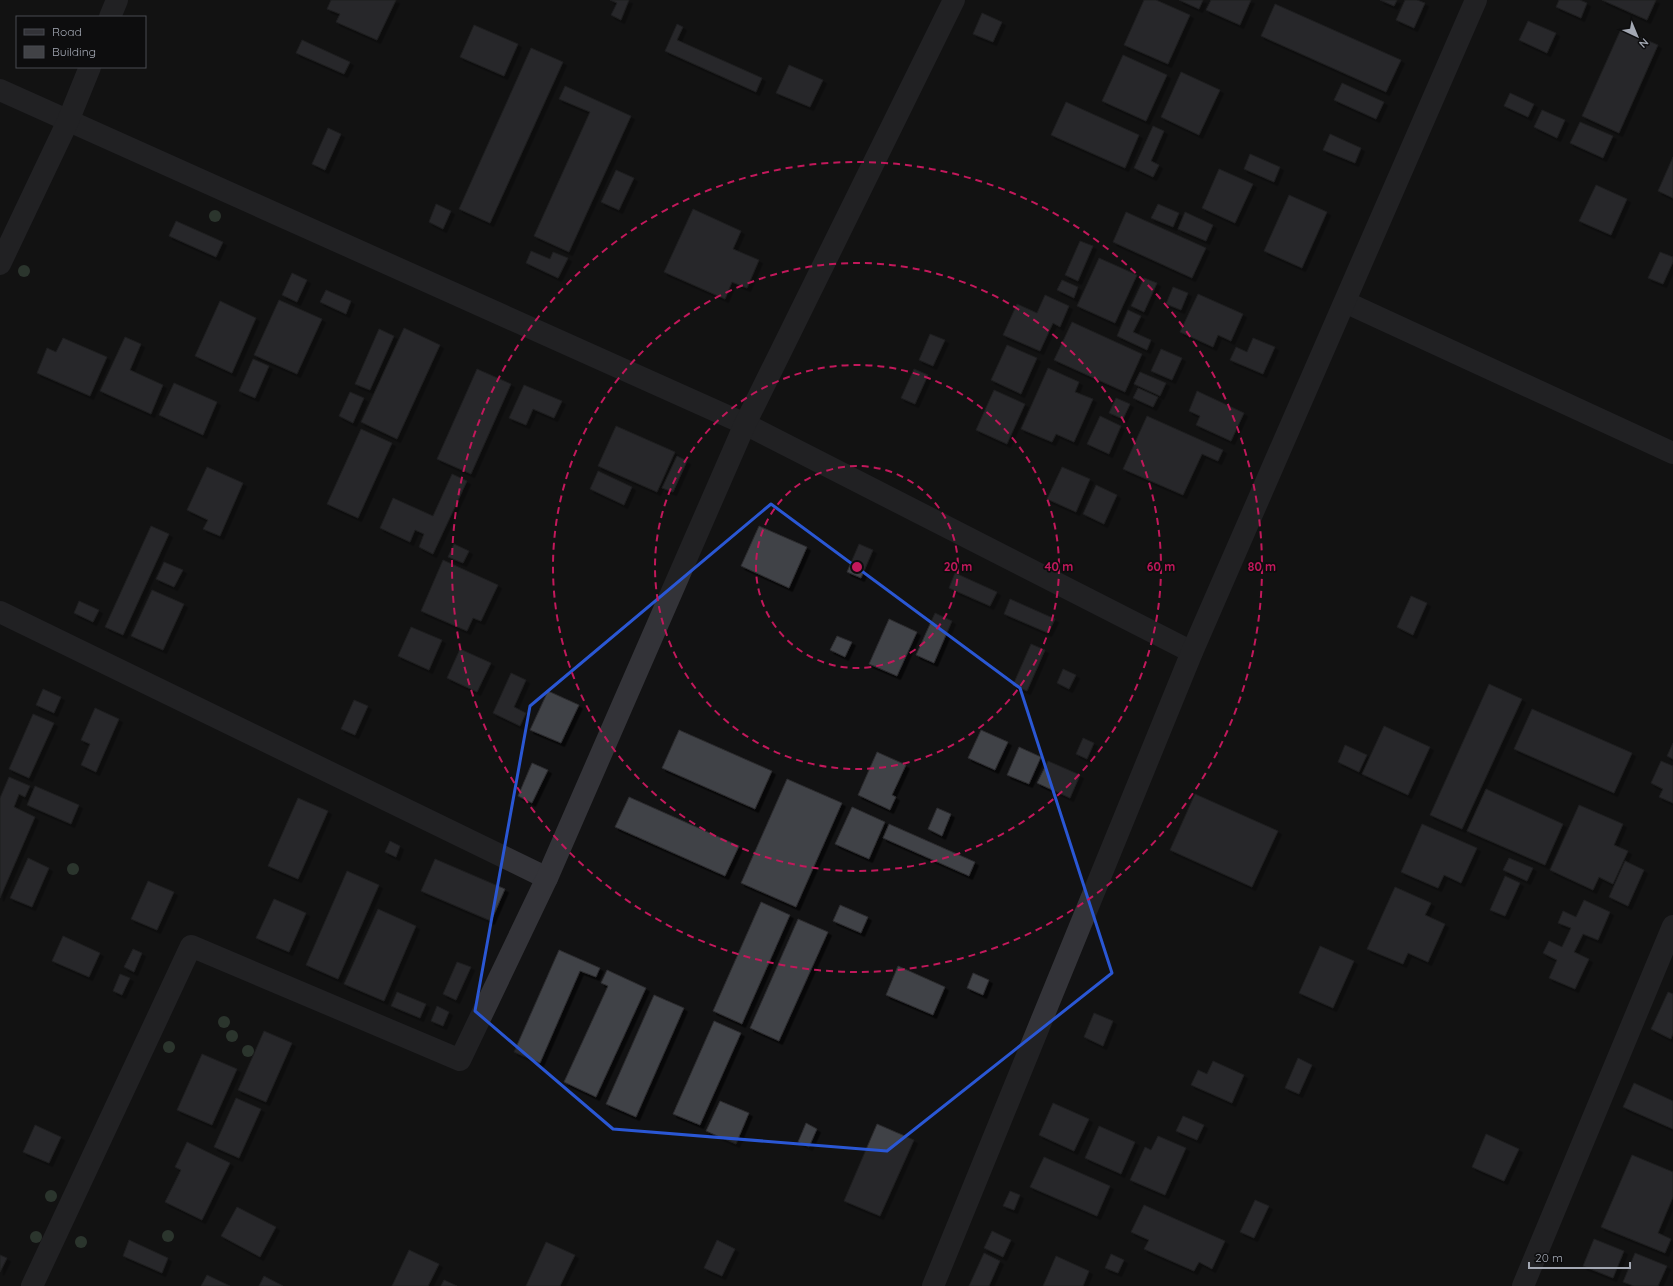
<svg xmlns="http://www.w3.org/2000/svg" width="1673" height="1286" viewBox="0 0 1673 1286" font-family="Quicksand,sans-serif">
<defs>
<filter id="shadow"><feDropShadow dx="3.5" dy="3.5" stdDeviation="0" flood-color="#0009"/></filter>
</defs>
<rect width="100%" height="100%" fill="#121213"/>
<g fill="#414246" stroke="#2c2c2f" filter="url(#shadow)">
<path d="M331,0H396L377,40L336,22L340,14L327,9Z"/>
<path d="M610,0H629L621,20L611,15L617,3Z"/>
<path d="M1144,0H1156L1190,15L1168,64L1124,45Z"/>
<path d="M1179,0H1203L1199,9Z"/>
<path d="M1211,0H1251L1240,25L1206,10Z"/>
<path d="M1380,0H1397L1394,6Z"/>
<path d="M1405,0H1417L1425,3L1414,28L1396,20Z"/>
<path d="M1559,0H1580L1587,3L1581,18L1556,7Z"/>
<path d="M1602,0H1656L1647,20Z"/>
<path d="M1275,4L1401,60L1386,92L1261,36Z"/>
<path d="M982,13L1002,22L993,42L973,34Z"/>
<path d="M1528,21L1556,33L1547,53L1519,40Z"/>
<path d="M677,24L683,27L677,40L762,78L756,92L665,51Z"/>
<path d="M474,25L518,44L504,76L460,57Z"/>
<path d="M1621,29L1658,45L1619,133L1582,116Z"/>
<path d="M302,40L350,62L344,74L296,53Z"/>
<path d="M531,48L563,62L490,223L459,209Z"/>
<path d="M1123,55L1167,75L1146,121L1102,101Z"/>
<path d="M789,65L823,80L810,107L776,93Z"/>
<path d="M1181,72L1220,90L1199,135L1161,117Z"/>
<path d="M1342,83L1384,102L1376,119L1334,100Z"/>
<path d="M565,86L631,116L569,252L534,236L590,112L559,99Z"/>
<path d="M1510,93L1534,104L1528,117L1504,106Z"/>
<path d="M1066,102L1139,135L1125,168L1051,135Z"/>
<path d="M1542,110L1565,120L1557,138L1534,127Z"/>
<path d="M1580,122L1613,136L1603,158L1570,143Z"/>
<path d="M1153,126L1164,131L1151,161L1159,165L1153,177L1134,168Z"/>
<path d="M328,128L341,134L325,170L312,164Z"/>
<path d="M1330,134L1361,148L1355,163L1323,150Z"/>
<path d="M1250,154L1280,167L1274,182L1244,169Z"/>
<path d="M1673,157V198L1658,191Z"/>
<path d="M1219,169L1253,184L1235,223L1202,208Z"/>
<path d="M616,170L634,178L619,210L601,202Z"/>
<path d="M1596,185L1627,199L1611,235L1579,221Z"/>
<path d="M1289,195L1327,212L1302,268L1264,251Z"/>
<path d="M436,204L451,211L443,229L429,222Z"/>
<path d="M1158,204L1179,213L1173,227L1151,218Z"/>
<path d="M693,209L741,231L733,249L759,260L747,288L732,282L725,299L664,272Z"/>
<path d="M1126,212L1206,248L1192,278L1113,242Z"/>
<path d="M1185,212L1213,225L1206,241L1178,229Z"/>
<path d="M176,221L223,242L216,257L169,236Z"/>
<path d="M1080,241L1093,246L1078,281L1065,275Z"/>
<path d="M531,251L550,259L553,252L568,258L558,278L526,263Z"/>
<path d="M1660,252L1673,257V262L1663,284L1648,278Z"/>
<path d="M1099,258L1137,275L1115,323L1077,306Z"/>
<path d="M292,273L307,280L297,302L282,295Z"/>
<path d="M1144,278L1157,283L1144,312L1131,306Z"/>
<path d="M1062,280L1078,287L1074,298L1057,290Z"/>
<path d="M1173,287L1188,293L1181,310L1166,304Z"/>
<path d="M326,290L351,301L346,314L320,302Z"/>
<path d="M1198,294L1243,314L1231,341L1218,335L1213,347L1180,332Z"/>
<path d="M1045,295L1069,306L1060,327L1053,323L1040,351L1003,335L1017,304L1037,313Z"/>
<path d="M279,300L322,319L297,374L254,355Z"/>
<path d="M220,301L256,318L232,373L195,356Z"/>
<path d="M1128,310L1141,316L1133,332L1151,340L1147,350L1117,336Z"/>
<path d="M1072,322L1142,354L1125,392L1054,360Z"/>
<path d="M404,328L440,345L397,439L361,422Z"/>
<path d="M379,329L394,336L370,390L355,384Z"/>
<path d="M930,334L945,340L933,366L919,360Z"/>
<path d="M125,337L141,344L130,370L163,385L151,414L100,391Z"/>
<path d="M63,338L107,357L90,396L37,373L47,348L56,352Z"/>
<path d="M1253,338L1275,347L1263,374L1230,360L1236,347L1247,352Z"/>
<path d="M1007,345L1037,358L1021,394L991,380Z"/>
<path d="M1161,349L1182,358L1172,380L1151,371Z"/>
<path d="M253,359L269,366L255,398L239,391Z"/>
<path d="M1048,368L1079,382L1075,392L1093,399L1074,442L1056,434L1052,442L1021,429Z"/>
<path d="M477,369L511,384L471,474L437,459Z"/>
<path d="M914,369L928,375L915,404L901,398Z"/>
<path d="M1140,372L1166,383L1160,396L1134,384Z"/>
<path d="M174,383L217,402L203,435L159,415Z"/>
<path d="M524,385L562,401L554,418L533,409L526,425L509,418Z"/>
<path d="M1138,388L1158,397L1153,407L1133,398Z"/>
<path d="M994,390L1025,404L1007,444L976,430Z"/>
<path d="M1197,391L1244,413L1231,441L1196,425L1200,416L1189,411Z"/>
<path d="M350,392L364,398L353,423L339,416Z"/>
<path d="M1116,398L1130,404L1123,419L1109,413Z"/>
<path d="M1100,416L1121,426L1109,454L1087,444Z"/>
<path d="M1147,416L1223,450L1218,461L1202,454L1183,495L1123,469Z"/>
<path d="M616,426L675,452L657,492L598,466Z"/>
<path d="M361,429L392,443L358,518L327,504Z"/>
<path d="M677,456L687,461L673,492L662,488Z"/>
<path d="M207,467L243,483L220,536L203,529L208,520L187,510Z"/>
<path d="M1062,467L1090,479L1076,512L1047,499Z"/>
<path d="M598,471L632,487L624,505L590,489Z"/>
<path d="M452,474L467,481L433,554L419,547L424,534L415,530L410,542L380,528L393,498L433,516Z"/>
<path d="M1096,485L1117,495L1104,524L1083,514Z"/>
<path d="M151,526L169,534L123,635L105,627Z"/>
<path d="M759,526L807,547L789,588L741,566Z"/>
<path d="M454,544L469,551L463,563L448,557Z"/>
<path d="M859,544L873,550L861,578L847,572Z"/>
<path d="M443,560L498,585L481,621L473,618L467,631L421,611Z"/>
<path d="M164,562L183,570L174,587L156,579Z"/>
<path d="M955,573L997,592L990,606L949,588Z"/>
<path d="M152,590L184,604L163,650L131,636Z"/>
<path d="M1411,596L1427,603L1413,635L1397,627Z"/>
<path d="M1010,599L1055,619L1048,633L1004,614Z"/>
<path d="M79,601L99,610L93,622L74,613Z"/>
<path d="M935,613L952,621L934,663L916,655Z"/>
<path d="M889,619L917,632L897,676L869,664Z"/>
<path d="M411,627L442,640L429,670L398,656Z"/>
<path d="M837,636L852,642L845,657L830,650Z"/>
<path d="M1031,644L1045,650L1027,691L1013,685Z"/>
<path d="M460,649L491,663L477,692L447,678Z"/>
<path d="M1063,669L1076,675L1069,689L1057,683Z"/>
<path d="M511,673L526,680L514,707L526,713L520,726L493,713Z"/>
<path d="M1489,684L1522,699L1462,829L1430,815Z"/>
<path d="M43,689L61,697L54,713L36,705Z"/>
<path d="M548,691L579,705L561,743L530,730Z"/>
<path d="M354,700L368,706L355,735L341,729Z"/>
<path d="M95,708L119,719L96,772L81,765L90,744L81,740Z"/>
<path d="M1532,709L1632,753L1614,793L1514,749Z"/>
<path d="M33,714L54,723L29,778L9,769Z"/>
<path d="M1384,726L1430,747L1408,795L1362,774Z"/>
<path d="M679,730L772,771L755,809L662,768Z"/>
<path d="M981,730L1008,742L995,770L968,758Z"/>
<path d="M1083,738L1094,743L1087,759L1076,754Z"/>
<path d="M1673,743V759L1667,756Z"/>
<path d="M1345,745L1367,755L1359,772L1338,762Z"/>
<path d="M1019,747L1041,757L1029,784L1007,775Z"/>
<path d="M877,752L906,765L892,795L896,797L890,810L858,795Z"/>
<path d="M1048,761L1080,775L1070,798L1037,783Z"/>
<path d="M1661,761L1673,766V803L1659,797L1663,789L1651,783Z"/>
<path d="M532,763L548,770L532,803L518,796Z"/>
<path d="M9,777L30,786L25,797L19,794L14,807L35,817L0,898V798Z"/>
<path d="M787,779L842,803L796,907L741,883Z"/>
<path d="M35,786L79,805L71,824L27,805Z"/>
<path d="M1486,789L1563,824L1545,865L1467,831Z"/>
<path d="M1195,794L1278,831L1252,887L1170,850Z"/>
<path d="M629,797L739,846L725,876L615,827Z"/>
<path d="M298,798L328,811L298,879L268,866Z"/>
<path d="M1579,805L1623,824L1614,845L1628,851L1613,884L1599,877L1593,890L1550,870Z"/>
<path d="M852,807L885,822L869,859L835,844Z"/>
<path d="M937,808L951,814L942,836L928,829Z"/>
<path d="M889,824L975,862L969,876L883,838Z"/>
<path d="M1422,824L1477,848L1461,883L1444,875L1438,888L1401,872Z"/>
<path d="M390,841L400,846L396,857L385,852Z"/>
<path d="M28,858L49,868L32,907L10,898Z"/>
<path d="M1509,858L1533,868L1527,881L1503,870Z"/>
<path d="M435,859L505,889L491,921L421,891Z"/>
<path d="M1625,861L1644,870L1628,906L1609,897Z"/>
<path d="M347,871L379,885L338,979L306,965Z"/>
<path d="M1505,876L1520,883L1505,916L1490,910Z"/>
<path d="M148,881L174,892L157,930L131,919Z"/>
<path d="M1395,887L1431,903L1425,915L1445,924L1428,962L1408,953L1403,964L1367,949Z"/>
<path d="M274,899L306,913L289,952L256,938Z"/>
<path d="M1584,900L1610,912L1598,940L1583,934L1574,952L1589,959L1575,989L1549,978L1557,960L1543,953L1549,941L1562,947L1571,928L1558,923L1563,911L1576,917Z"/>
<path d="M761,902L790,915L742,1024L713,1011Z"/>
<path d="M840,905L868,917L861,933L833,921Z"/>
<path d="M378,909L416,926L384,1001L344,984Z"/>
<path d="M798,919L828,932L779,1041L750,1028Z"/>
<path d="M63,936L100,953L89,977L52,961Z"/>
<path d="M1320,946L1354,961L1333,1008L1299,993Z"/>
<path d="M133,949L142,953L134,972L124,967Z"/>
<path d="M559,950L600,968L596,977L580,971L540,1063L514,1052Z"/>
<path d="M457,962L471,967L456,1000L443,994Z"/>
<path d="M898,966L945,987L933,1015L886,995Z"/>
<path d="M607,970L646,988L596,1097L564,1082L608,986L601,983Z"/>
<path d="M973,973L989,980L983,995L967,988Z"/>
<path d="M120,974L130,978L122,995L113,991Z"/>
<path d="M397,992L426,1004L420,1018L391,1006Z"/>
<path d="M1668,992L1673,994V1033L1671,1039L1651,1029Z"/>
<path d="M654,995L684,1008L636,1117L606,1104Z"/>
<path d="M437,1006L449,1012L443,1026L431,1021Z"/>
<path d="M1094,1013L1113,1021L1103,1046L1084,1037Z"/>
<path d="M714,1021L741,1033L700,1125L673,1114Z"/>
<path d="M264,1031L292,1043L266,1102L238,1090Z"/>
<path d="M202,1054L237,1069L212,1125L177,1110Z"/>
<path d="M1298,1058L1312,1065L1299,1094L1285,1088Z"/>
<path d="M1213,1061L1244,1075L1232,1103L1191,1085L1198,1070L1207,1074Z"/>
<path d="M1634,1083L1673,1101V1129L1623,1107Z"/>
<path d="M236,1098L261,1109L239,1158L214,1147Z"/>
<path d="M720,1101L749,1113L736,1144L706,1131Z"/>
<path d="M1053,1103L1089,1119L1074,1151L1039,1135Z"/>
<path d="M1183,1116L1204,1125L1197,1140L1176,1131Z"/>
<path d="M806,1123L817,1129L809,1147L798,1142Z"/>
<path d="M877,1124L914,1140L880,1216L844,1201Z"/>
<path d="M35,1125L61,1137L49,1163L23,1152Z"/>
<path d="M1099,1126L1135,1142L1121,1174L1085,1158Z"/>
<path d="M1486,1134L1519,1149L1504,1181L1472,1167Z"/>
<path d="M1158,1136L1186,1148L1165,1195L1130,1180L1145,1147L1151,1150Z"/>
<path d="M187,1142L230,1163L202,1220L165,1202L181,1170L175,1167Z"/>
<path d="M1632,1155L1673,1172V1197L1658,1233L1671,1239L1665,1253L1601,1227Z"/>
<path d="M1044,1157L1110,1186L1097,1216L1030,1187Z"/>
<path d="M1010,1191L1020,1195L1014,1210L1003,1206Z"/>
<path d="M1255,1200L1269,1206L1254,1238L1240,1232Z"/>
<path d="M1144,1205L1225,1241L1212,1269L1199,1262L1194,1271L1144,1249L1149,1240L1131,1232Z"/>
<path d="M237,1207L276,1227L260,1257L221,1236Z"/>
<path d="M992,1231L1011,1240L1003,1257L984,1248Z"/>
<path d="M1594,1239L1624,1251L1613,1278L1583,1266Z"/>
<path d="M129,1240L168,1258L162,1273L123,1256Z"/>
<path d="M717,1240L735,1249L722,1276L704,1268Z"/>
<path d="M546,1242L575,1255L560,1286H526Z"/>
<path d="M409,1250L439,1264L428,1286H392Z"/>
<path d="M984,1253L1000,1261L989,1286H969Z"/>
<path d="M1635,1253L1667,1266L1658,1286H1634L1623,1282Z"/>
<path d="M1111,1254L1124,1260L1118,1273L1105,1268Z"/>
<path d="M0,1255L7,1258L0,1272Z"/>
<path d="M1056,1256L1089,1271L1083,1286H1043Z"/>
<path d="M207,1275L230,1286H201Z"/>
<path d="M264,1276L283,1286H259Z"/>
<path d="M444,1280L457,1286H441Z"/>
</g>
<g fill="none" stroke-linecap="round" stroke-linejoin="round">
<g stroke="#333338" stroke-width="22">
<path d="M110,17L117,0"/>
<path d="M0,90L745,424L1192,652"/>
<path d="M0,264L68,121L90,67"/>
<path d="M1345,302L1673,453"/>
<path d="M0,612L547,878"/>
<path d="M32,1286L191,946L460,1060L547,878L745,424L954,0"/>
<path d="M933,1286L1192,652L1476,0"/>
<path d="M1523,1286L1673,926"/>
</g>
</g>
<g fill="#4b5f4e">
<circle cx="215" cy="216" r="6"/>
<circle cx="24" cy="271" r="6"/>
<circle cx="73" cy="869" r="6"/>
<circle cx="224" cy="1022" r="6"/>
<circle cx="232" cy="1036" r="6"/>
<circle cx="169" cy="1047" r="6"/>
<circle cx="248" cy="1051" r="6"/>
<circle cx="51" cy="1196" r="6"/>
<circle cx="168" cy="1236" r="6"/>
<circle cx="36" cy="1237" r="6"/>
<circle cx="81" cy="1242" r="6"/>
</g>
<path d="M0 0H1673V1286H0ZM771,504L1020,688L1112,973L887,1151L613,1129L475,1011L530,706Z" fill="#121213" fill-opacity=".55" fill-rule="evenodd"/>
<path fill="none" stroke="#2a57d4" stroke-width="3" stroke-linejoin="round" d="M771,504L1020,688L1112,973L887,1151L613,1129L475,1011L530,706Z"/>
<g fill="none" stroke="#c2185b" stroke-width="2" stroke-dasharray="7 5">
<circle cx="857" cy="567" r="101"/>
<circle cx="857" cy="567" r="202"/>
<circle cx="857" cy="567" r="304"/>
<circle cx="857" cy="567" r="405"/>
</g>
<circle cx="857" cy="567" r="6" fill="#c2185b" stroke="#0d0d0e" stroke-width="2"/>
<g font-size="12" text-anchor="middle" font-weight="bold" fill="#c2185b" stroke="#0d0d0e" stroke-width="3.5" stroke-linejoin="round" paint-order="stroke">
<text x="958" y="571">20 m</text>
<text x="1059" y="571">40 m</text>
<text x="1161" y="571">60 m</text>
<text x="1262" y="571">80 m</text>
</g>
<rect x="16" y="16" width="130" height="52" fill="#0d0d0e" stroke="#494b50"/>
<rect x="24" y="29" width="20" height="6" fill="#333338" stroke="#494b50"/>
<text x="52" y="36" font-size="12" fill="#a3a8b3">Road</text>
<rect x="24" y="46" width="20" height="12" fill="#414246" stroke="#494b50"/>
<text x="52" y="56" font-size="12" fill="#a3a8b3">Building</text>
<g transform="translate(1637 36) rotate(136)" stroke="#0d0d0e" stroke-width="3" paint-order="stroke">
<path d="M0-3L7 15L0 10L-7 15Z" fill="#a3a8b3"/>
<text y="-6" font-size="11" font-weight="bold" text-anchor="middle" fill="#a3a8b3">N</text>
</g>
<path d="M1529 1262v6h101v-6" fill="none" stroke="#a3a8b3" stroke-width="2"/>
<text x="1535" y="1262" font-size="12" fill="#a3a8b3" stroke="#0d0d0e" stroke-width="3" paint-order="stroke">20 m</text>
</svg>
